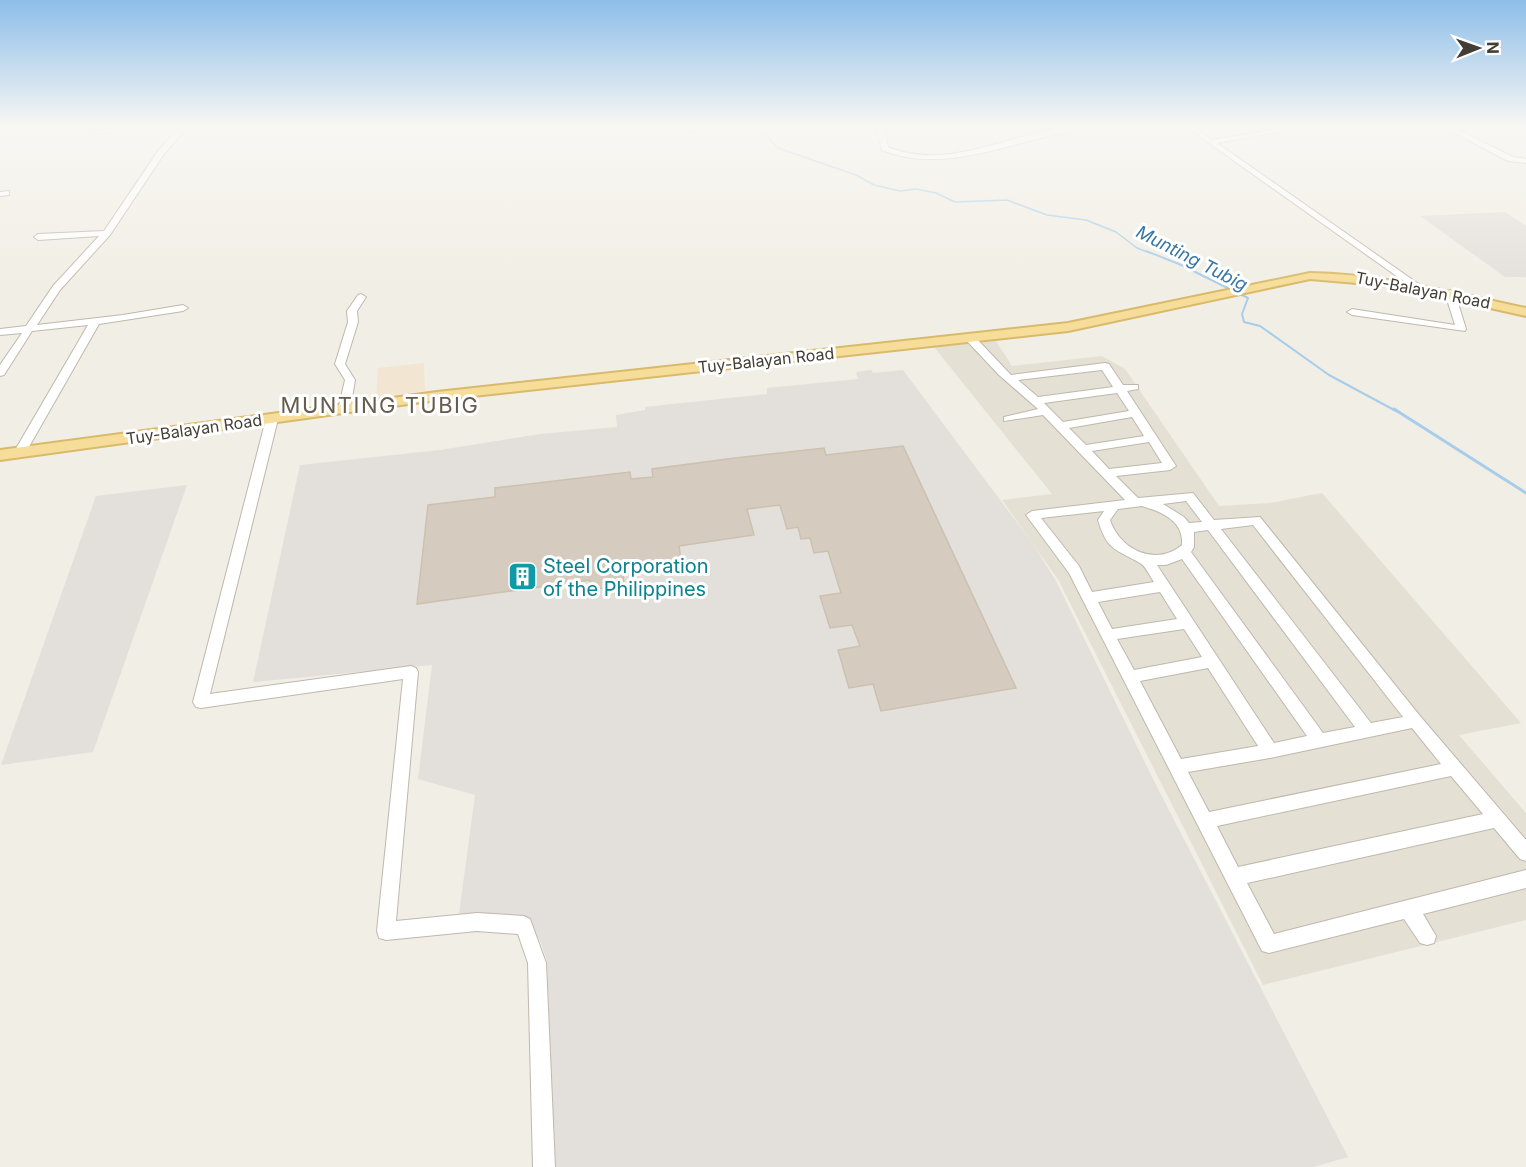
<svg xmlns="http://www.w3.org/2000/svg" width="1526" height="1167" viewBox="0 0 1526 1167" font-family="Inter,sans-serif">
<rect width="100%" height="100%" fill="#f1eee5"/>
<path fill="#e5e0d4" d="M996,341L1012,366L1102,356L1125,369L1219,506L1270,503L1322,493L1521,723L1459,735L1526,813V920L1263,985L1059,581L1002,500L1052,494L934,347Z"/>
<path fill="#f2e5d2" d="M424,363L425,391L376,397L378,368Z"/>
<g fill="#e3dfda">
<path d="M1505,212L1526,226V277H1505L1420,216Z"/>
<path d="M871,370L873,373L903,370L1033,544L1056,581L1155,783L1348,1157L1314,1167H555L547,961L541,943L523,915L459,914L475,795L418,779L432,665L253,682L300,465L440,450L540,434L617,427L616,415L645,410V407L767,394V388L858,379L856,372Z"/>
<path d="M187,485L93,752L1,765L96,496Z"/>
</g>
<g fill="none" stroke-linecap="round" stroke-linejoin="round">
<path stroke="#a6cdea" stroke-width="1.5" d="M655,126L657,131L682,133L747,129L764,133L778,148L856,175L874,185L900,191L916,189L936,193L955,202L1007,200L1047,215L1086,220L1116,232L1137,248L1150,253"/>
<path stroke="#a6cdea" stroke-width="2" d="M1146,251L1179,264L1248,298L1242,314L1244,322L1260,326L1329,375L1396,411"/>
<path stroke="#a6cdea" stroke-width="3" d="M1394,409L1526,493"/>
</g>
<path fill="#d5ccbf" stroke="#ccc1af" stroke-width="1.5" d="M903,446L1016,688L881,711L873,684L849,688L838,650L860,646L852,625L830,628L820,596L841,593L828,551L814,553L810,538L801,539L798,527L787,529L780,505L747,509L754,535L679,546L682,567L623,575L625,591L604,594L603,588L590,590V580L417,604L428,505L495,497V488L630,472L631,479L653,477L652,469L735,458L824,448L826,455Z"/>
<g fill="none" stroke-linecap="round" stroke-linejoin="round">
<defs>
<g id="minor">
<path d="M131,126H154L95,134L91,132Z"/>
<path d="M181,126H188L164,154L110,235L60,290L37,325L123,315L183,305L188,308L183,311L99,324L26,452L24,455H16L14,452L88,325L32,331L4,375L0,376V365L22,333L0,335V329L26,326L53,286L99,236L38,240L34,237L38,234L104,231L158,151Z"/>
<path d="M876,126H884L888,147C953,174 1020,126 1084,126C1073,133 1054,134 1040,138C990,151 933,171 882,150Z"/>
<path d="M1185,126H1193L1212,140L1295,126H1311L1217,143L1420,285L1412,287Z"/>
<path d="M1441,126H1450L1513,157L1526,159V163L1508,161Z"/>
<path d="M9,191V195L0,196V192Z"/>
<path d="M1450,290L1455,293L1466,329L1465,331L1352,315L1347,312L1352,309L1455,325L1445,293Z"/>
<path d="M361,294L366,297L357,311L358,322L345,364L355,380L350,410L344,413L338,410L345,380L335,364L348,322L347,311L358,295Z"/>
<path d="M970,335L974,336L1011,375L1105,363L1109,364L1123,385H1138V389L1127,391L1176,466L1170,470L1116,476L1138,498L1193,493L1214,520L1260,517L1420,716L1526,840V861L1520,859L1494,828L1247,883L1274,934L1526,870V888L1423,914L1436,936L1434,943L1427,945L1420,943L1404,919L1269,953L1262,951L1069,573L1026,515L1032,511L1125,500L1043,415L1004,421V417L1038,409L999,375L966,340V336ZM1102,370L1113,387L1038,397L1018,380ZM1117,393L1129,411L1063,422L1044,403ZM1132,417L1144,436L1086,445L1069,428ZM1149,442L1162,463L1109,469L1092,451ZM1186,501L1202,522L1189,523L1184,517L1163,504ZM1142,506C1162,512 1184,521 1182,545C1156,567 1120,550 1110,520L1118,509ZM1104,511L1098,520C1107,551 1116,549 1140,563C1146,566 1150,577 1154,582L1092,592L1079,566L1041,518ZM1253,525L1403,717L1371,723L1221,529ZM1208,530L1355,727L1323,733L1191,552L1194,547V532ZM1182,559L1307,736L1274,743L1157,565H1166ZM1160,592L1177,619L1112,629L1098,602ZM1184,629L1202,657L1134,670L1117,639ZM1208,668L1258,746L1181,759L1140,681ZM1412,728L1441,764L1209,812L1188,772L1270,758ZM1451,776L1483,814L1238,867L1217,826Z"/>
<path d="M272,416L278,419L210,694L411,666L416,668L418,672L396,921L477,913L524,916L530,919L546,963L555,1167H533L528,963L518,934L477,931L386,940L379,938L377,931L403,679L201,708L196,707L193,702L266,419Z"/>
</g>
<path id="major" d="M1310,273C1384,274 1454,293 1526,308V316L1392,286L1310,279L1068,331L437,400L0,460V450L437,392L1068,323Z"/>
</defs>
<use href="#minor" stroke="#bfb8ac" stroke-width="2"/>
<use href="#major" stroke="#d9ba6b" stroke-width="4"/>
<use href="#minor" fill="#fff" fill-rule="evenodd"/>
<use href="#major" fill="#f6dd99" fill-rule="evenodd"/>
</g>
<linearGradient id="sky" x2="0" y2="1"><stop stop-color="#8dbee9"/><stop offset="0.44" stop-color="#f9f7f3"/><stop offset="1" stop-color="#f9f7f3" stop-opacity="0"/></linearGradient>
<rect width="1526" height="289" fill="url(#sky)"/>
<defs>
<symbol id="building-square" viewBox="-11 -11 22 22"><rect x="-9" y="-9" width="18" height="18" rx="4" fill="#0f9aa8" stroke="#fff"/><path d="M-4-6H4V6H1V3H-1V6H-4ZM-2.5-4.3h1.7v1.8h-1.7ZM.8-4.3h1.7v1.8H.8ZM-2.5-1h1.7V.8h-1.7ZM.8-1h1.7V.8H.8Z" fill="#fff"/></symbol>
</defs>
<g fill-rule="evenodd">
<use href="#building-square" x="506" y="560" width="33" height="33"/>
</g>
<g text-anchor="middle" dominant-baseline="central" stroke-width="6" stroke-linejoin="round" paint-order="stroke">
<g font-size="16" fill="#433e35" stroke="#fff">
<text transform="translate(1423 290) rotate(11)">Tuy-Balayan Road</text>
<text transform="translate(766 360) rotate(-6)">Tuy-Balayan Road</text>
<text transform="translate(194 429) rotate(-8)">Tuy-Balayan Road</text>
</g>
<g font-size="18" font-style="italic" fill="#3776a6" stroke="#fff">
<text transform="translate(1192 258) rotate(27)">Munting Tubig</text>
</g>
<g font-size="20" fill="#0d838f" stroke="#fff" text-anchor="start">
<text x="543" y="566">Steel Corporation<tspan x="543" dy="23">of the Philippines</tspan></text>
</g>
<g font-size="22" letter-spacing="1.5" fill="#655c4d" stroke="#fff">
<text x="380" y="405">MUNTING TUBIG</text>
</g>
</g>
<g transform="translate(1478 48) rotate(89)" stroke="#ffffff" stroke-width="4.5" paint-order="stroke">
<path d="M0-4.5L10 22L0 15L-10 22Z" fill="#433e35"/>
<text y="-9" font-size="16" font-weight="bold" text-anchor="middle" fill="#433e35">N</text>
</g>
</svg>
